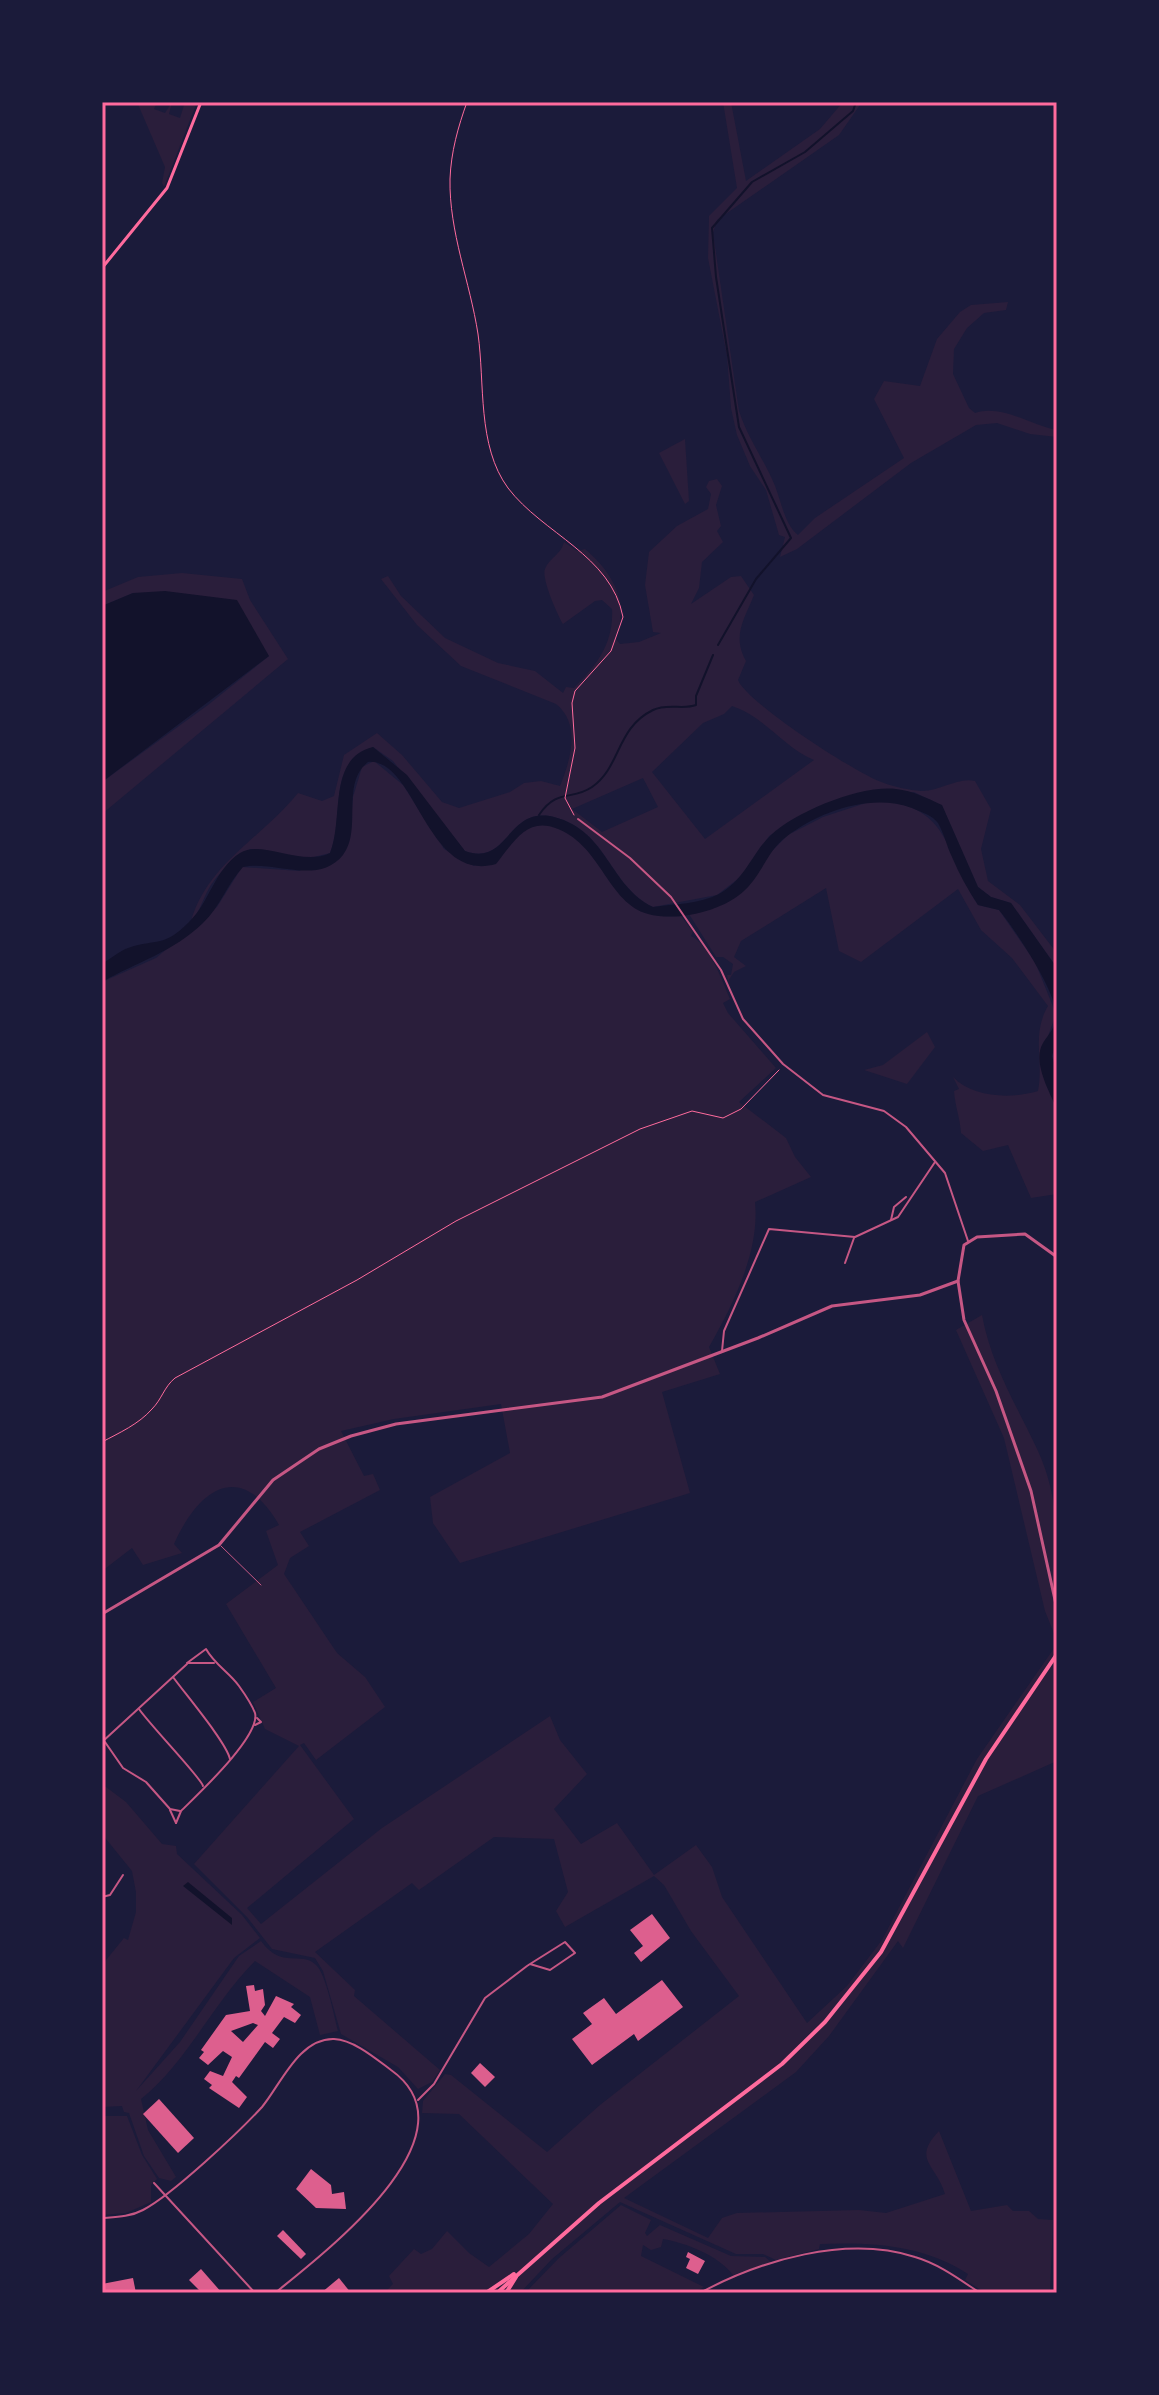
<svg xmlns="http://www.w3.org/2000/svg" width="1159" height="2395" viewBox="0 0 1159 2395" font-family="'Asap Condensed',sans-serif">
<rect width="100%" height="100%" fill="#1b1b3a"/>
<g fill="#2a1e3b" fill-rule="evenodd">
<path d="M137,102H157L154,109L165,113L172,102L169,114L180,118L185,102H197L164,187L162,183L165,167Z"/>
<path d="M723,102H731L746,181L820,129L843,102H862L839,135L717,220L713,233L739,411C748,438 761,455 772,479C781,497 783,523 798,535L815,518L904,458L874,399L884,381L920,386L937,339L960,312L971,305L1008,302L1006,310L984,313L967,328L954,349L953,374L969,408L975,413C1002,404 1030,425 1057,430V437L1030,434L997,423L976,425L911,463L797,549L780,557L785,537L779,535L766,490L750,466L737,435L731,408L727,356L708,258L709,216L737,188Z"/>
<path d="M685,439L689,501L685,504L659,453Z"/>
<path d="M717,479L722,486L716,505L721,526L717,531L723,542L702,562L699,588L691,604L731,577L741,576L754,595C744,620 732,636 746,661L738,680C746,702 858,775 884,783C894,787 910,790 921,791C939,792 957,777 975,781L991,809L981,849L988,881L1020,905L1056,952L1057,968L1011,903L991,897L978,887L942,806L914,792L815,808L769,836L743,875L717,895L653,907C609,886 608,831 554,817C507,805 509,867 465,851L393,761L373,747C325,765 346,813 330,853L306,859L250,849C233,861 216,873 207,892C201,904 200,911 191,921C208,863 262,838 298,793L322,801L334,796L344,755L377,733L402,755L442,802L459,808L510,792L524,783L541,781L560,786C571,759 581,724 556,704L461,666L417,625L381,579L388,576L401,596L445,638L498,663L535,671L563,693L566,687L574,688C597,665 614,643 612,609L602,600L595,601L563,624C558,616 541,578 545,569C549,558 561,555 564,542L577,551L585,549C612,572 631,603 615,638L620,644L639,642L661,633L653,632L645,585L649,552L677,526L708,509L711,494L706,487L709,481ZM732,706C765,717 783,747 814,760L705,839L652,772L703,723L724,714ZM643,778L658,807L602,832L572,809Z"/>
<path d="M182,573L242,579L250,600L288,659L102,814V782L208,705L269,656L133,593L102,606V592L138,577Z"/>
<path d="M374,761L403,785L444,849L474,866L534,824C609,821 594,923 681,916L693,932L691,936C709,944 722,980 730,999L723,1003L728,1013L776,1068L739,1102L786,1138L795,1157L811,1177L755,1202C760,1251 733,1305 709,1347L720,1374L662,1392L690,1493L460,1563L433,1523L430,1497L510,1453L501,1404L394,1419L341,1431L364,1476L373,1474L380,1490L300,1532L309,1546L290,1558L284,1574L337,1653L365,1677L385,1707L316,1760L304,1743L300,1745L354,1819L247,1908L261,1924L382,1828L550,1716L560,1740L587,1774L554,1809L581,1844L617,1823L654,1875L696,1845L712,1867L722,1897L807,2023L847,1986L882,1940L977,1759L1057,1644V1761L978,1796L903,1948L898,1941L829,2036L796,2072L624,2198L708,2238L722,2218L737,2213L859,2210L886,2213L945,2194C937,2165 911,2160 939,2131L971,2211L1007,2205L1013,2211H1029L1038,2219L1053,2220L1050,2293H986L965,2280L968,2274C923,2245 873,2242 820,2244L819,2249L776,2260L763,2254H736L620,2202L552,2259L520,2293H388L386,2291L393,2284L389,2276L414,2249L421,2254L432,2249L447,2231L469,2253L489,2267L529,2234L553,2204L459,2114L422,2113L423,2101L445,2074L451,2075L547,2152L600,2105L739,1996L691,1931L664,1885L654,1876L565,1927L556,1911L568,1892L554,1839L494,1837L419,1890L412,1883L315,1952L355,1990L354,1996L440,2070L432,2082L418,2089L398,2067L341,2034L323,1971L315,1958L272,1949L247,1917L194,1864L299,1746L265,1729L253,1702L276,1688L226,1604L278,1565L266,1531L279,1525C241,1459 199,1488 174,1544L182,1553L143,1565L132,1548L102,1571V982L156,958L217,907L242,867L299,871L349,843L353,797L362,767Z"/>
<path d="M872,801C950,802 944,851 978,905L999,910L1035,962L1056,1014L1040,1058L1057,1109V1194L1031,1198L1008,1145L983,1151L961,1133C960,1118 955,1106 954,1091L959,1089L953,1077C973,1098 1012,1099 1038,1091C1044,1060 1031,1035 1048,1006L1012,958L981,930L958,889L861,962L839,951L826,888L741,941L734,957L746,966L734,972L728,981L727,975H731L733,964L723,957H716L689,914L716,907L788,835L823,817Z"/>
<path d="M927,1032L935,1047L907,1084L864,1070L883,1065Z"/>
<path d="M982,1315C991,1365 1017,1406 1038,1451C1065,1509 1057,1579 1057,1641L1045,1611L1004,1438L956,1330Z"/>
<path d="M102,1784L126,1802L162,1844L176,1846L177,1854L242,1915L260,1938L234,1958L136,2091L180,2042L239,1956L261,1941C282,1970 301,1950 316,1965C326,1974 334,2016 338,2031L320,2035L310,1997L255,1961C212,2004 188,2061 141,2099L148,2130L176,2177L171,2181L159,2178L144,2156L129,2113L124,2112L122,2106L102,2107V1965L124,1938L128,1940L136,1912V1892L132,1871L102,1834Z"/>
<path d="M102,2116H127L142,2155L157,2179L151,2185V2202L126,2213L102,2215Z"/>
<path d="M621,2205L651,2220L645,2233L647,2236L660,2225L731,2256L765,2257L771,2262L733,2275C719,2256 687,2243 663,2239L661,2247L651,2250L643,2245L641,2256L704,2287L693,2293H525L559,2258Z"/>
</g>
<g fill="#12122b">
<path d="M165,591L237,600L269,656L102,782V606L133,593Z"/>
<path d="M373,747L407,775L465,851C509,867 507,805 554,817C608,831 609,886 653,907C674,904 700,904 719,894C746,879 751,854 771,835C797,811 861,785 896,789C913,791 927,798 942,805L978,887L991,897L1011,903L1057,968V1040L1052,1056L1057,1073V1109C1049,1091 1032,1061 1043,1043C1049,1033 1056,1028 1056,1015C1057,992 1014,928 999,910L978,905C968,890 959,874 952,857C947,847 944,833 938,823C932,815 921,812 912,808C871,793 820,811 786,837C768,850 762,874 745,890C724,911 677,922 648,914C608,903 602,847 558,829C527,816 514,842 496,864C426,884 416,757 368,762C340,784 363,829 343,855C318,886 274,860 243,867C227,884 220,907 203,923C173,952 137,962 102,982V964C110,959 120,951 128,948C158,938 163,948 189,922C210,902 214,870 240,853C261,839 301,867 330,853C344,819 327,758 373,747Z"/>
<path d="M188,1882L232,1918V1925L183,1886Z"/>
</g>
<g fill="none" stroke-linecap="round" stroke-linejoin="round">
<g stroke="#12122b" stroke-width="2">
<path d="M718,645L756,579L791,538L739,427L716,277L712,228L752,182L805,152L853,111L856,102"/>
<path d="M539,815C557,788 572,801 592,787C621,767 616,728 653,710C667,703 684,710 696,705V696L713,655"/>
</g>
</g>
<g fill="#dd5f8e" fill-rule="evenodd">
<path d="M652,1914L670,1938L641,1962L634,1953L643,1946L630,1930Z"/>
<path d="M662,1980L683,2007L638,2041L634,2034L592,2065L572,2039L592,2024L583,2013L604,1998L616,2014Z"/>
<path d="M254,1985L255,1991L263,1989L265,2005L261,2011L265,2016L276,1996L294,2004L291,2007L301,2015L295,2023L284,2017L272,2033L280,2039L273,2048L265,2042L239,2078L236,2076L232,2082L247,2097L239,2108L209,2088L212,2085L204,2079L210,2071L223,2076L232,2057L223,2051L208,2065L199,2058L204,2052L201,2050L226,2015L250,2011L246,1986ZM253,2023L258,2025L243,2042L231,2031Z"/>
<path d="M480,2063L495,2077L485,2087L471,2073Z"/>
<path d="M159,2099L194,2138L178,2153L143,2114Z"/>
<path d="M311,2169L331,2185L332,2194L344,2192L346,2209L316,2208L296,2189Z"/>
<path d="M283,2230L306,2254L301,2259L277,2236Z"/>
<path d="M688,2252L705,2261L698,2274L686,2268L690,2259L686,2257Z"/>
<path d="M201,2269L222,2293H202L189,2280Z"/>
<path d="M133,2278L136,2293H102V2284Z"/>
<path d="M339,2278L351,2293H321Z"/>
</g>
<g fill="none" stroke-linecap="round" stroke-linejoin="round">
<g stroke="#ff6b9d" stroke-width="1">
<path d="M467,102C458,127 451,152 450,179C449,232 470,282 478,334C485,383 477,446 508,488C543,534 611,555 623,617L611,651L575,691L572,703L575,748L565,798L574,815"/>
<path d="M102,1442C119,1433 139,1424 152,1409C162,1399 164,1387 175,1378L357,1280L456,1221L640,1129L692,1111L723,1118L741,1109L779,1070"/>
</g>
<path stroke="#c65784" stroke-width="1" d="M221,1546L261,1585"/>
<g stroke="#c65784" stroke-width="2">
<path d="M578,819L630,858L671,897L721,970L743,1019L783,1064L823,1095L884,1111L906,1127L945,1173L968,1241"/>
<path d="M891,1220L894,1207L906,1197"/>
<path d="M845,1263L854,1238"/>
<path d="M722,1351L724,1331L769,1229L855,1237L898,1217L935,1162"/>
<path d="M173,1677C186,1695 226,1742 230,1759"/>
<path d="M139,1709C150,1725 202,1779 203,1786"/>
<path d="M255,1725L261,1722L257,1718"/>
<path d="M102,1742L187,1664"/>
<path d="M105,1742L123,1768L146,1782L170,1809L180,1811"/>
<path d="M170,1810L176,1823"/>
<path d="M176,1823L181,1811C197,1795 261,1736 255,1713C252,1705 244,1693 239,1686C229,1672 215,1665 206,1649L187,1663H214"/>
<path d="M102,1897L110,1895L123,1875"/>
<path d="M418,2100L434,2084L485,1998L527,1966L530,1964L565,1942L575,1953L550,1970L530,1964"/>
<path d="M154,2183L255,2293"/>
<path d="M102,2218C116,2217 130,2217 143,2210C172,2195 239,2132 262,2107C281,2084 299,2038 334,2039C354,2040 375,2058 391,2070C481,2134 324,2253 275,2293"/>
<path d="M700,2293C761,2260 846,2235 915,2257C939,2264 959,2279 980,2293"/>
</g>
<g stroke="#c65784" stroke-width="3">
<path d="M1057,1257L1025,1234L977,1237L964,1245L958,1281L964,1320L996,1391L1031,1491L1057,1609"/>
<path d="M102,1614L219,1545L273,1480L319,1449L351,1436L396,1424L602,1397L758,1338L832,1306L920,1295L958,1281"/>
</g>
<path stroke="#ff6b9d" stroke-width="3" d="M102,268L167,188L201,102"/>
<g stroke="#ff6b9d" stroke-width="4">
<path d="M486,2293L514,2274"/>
<path d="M497,2293L599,2203L782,2064L825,2022L881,1952L986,1759L1057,1654"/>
<path d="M506,2293L516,2277"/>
</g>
</g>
<rect width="1159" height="2395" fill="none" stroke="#1b1b3a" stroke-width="208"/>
<rect x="104" y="104" width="951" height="2187" fill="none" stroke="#ff6b9d" stroke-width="3"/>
</svg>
